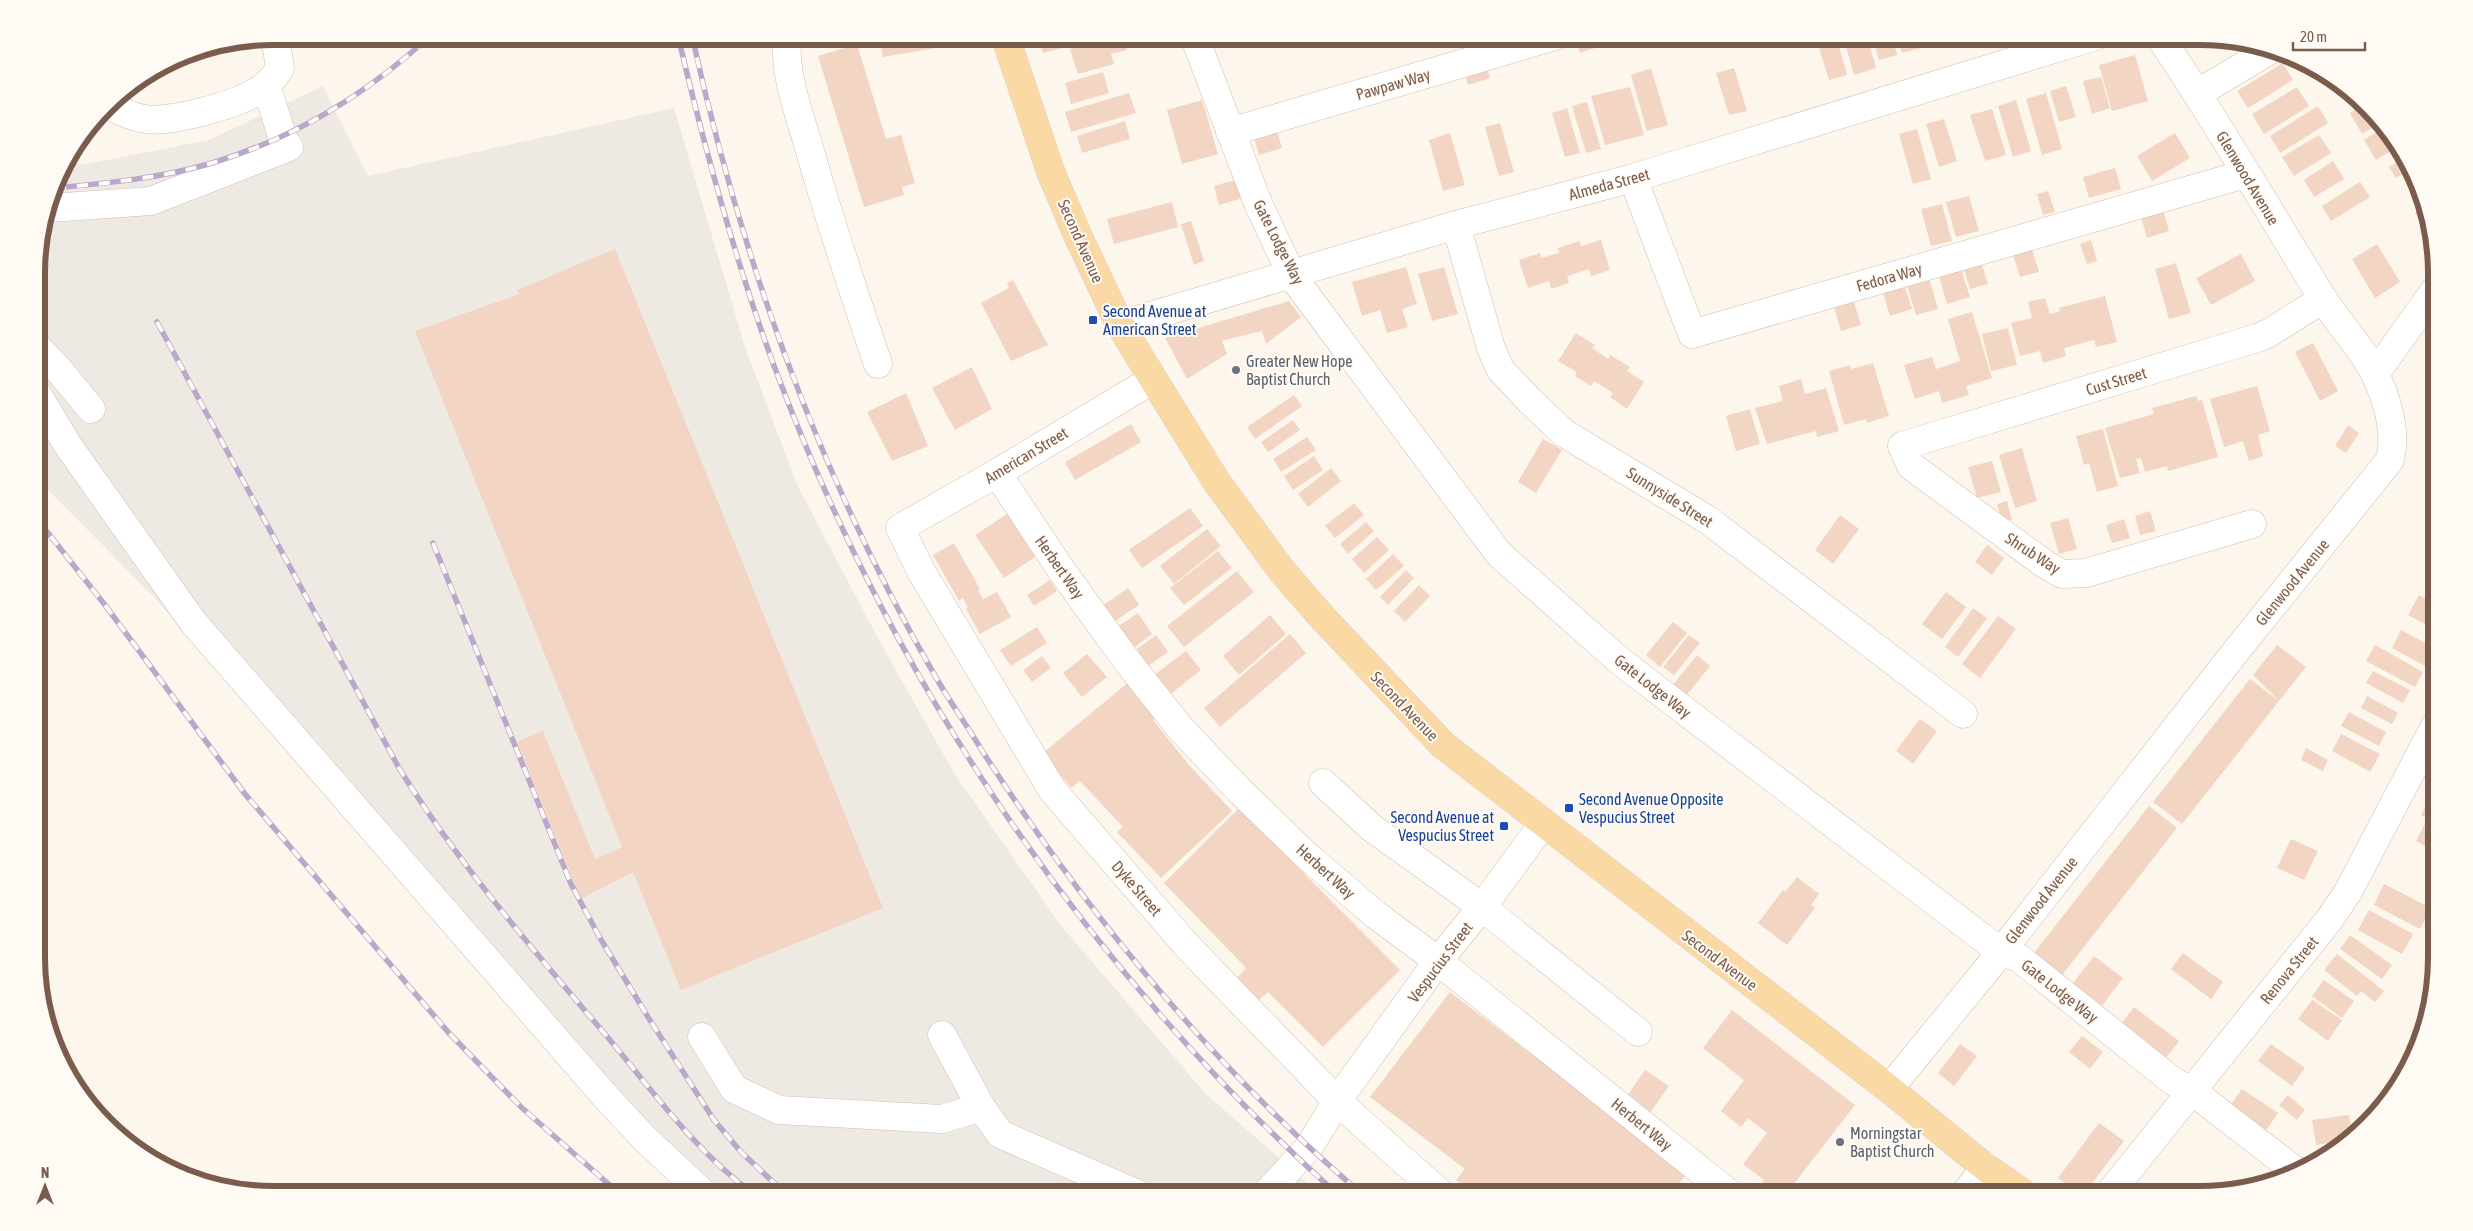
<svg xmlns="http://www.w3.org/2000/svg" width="2473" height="1231" viewBox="0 0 2473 1231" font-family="'Asap Condensed',sans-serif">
<rect width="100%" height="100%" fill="#fdf6ec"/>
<path fill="#efe9e4" d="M323,86L368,176L674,108L745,347L798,487L880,642L954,773L1062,927L1206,1094L1320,1194L692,1195L417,897L152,595L37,479V257L61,169L67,160L82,165L209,140Z"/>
<g fill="#f3d5c3">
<path d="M879,36H952L953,45L883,57Z"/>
<path d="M1038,36H1103V37L1043,53Z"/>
<path d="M1114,36H1123L1127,50L1111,54L1114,64L1078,74L1070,49Z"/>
<path d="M1412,36H1427V37L1413,41Z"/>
<path d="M1575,36H1591L1595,48L1580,53Z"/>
<path d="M1823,36H1836L1847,75L1829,80L1816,38Z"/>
<path d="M1843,36H1867L1876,68L1854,75Z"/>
<path d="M1872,36H1892L1897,55L1879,60Z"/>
<path d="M1897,36H1922L1925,47L1902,53Z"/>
<path d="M1926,36H1950L1951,39L1928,45Z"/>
<path d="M857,44L886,139L901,135L915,183L902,187L904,195L864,207L818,56Z"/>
<path d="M2135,55L2148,101L2112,111L2099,65Z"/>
<path d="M1485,61L1490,78L1468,85L1463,67Z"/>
<path d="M2283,63L2293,80L2248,108L2237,91Z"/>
<path d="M1651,68L1668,125L1647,131L1631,75Z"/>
<path d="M1734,68L1747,111L1729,115L1716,73Z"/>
<path d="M1103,72L1109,93L1071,104L1065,83Z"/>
<path d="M2323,76L2335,86L2331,89Z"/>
<path d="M2101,77L2110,108L2092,114L2083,81Z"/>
<path d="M2066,86L2076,117L2059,122L2050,91Z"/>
<path d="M1630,87L1644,135L1605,145L1591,96Z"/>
<path d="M2297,87L2309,106L2264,134L2252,114Z"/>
<path d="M1129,93L1136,113L1071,132L1065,112Z"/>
<path d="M2046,93L2062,149L2042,155L2026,99Z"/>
<path d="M2344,94L2358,105L2353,108Z"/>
<path d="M1202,100L1218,154L1182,164L1167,110Z"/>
<path d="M2016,100L2031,151L2013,157L1998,106Z"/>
<path d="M1587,102L1601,149L1586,153L1572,106Z"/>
<path d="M2318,106L2328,123L2280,153L2270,136Z"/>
<path d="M2361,107L2381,123L2362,134L2350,113Z"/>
<path d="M1567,108L1580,153L1565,157L1552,113Z"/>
<path d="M1992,109L2006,155L1985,161L1970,115Z"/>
<path d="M1944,119L1957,161L1939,167L1926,124Z"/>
<path d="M1125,121L1130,139L1082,153L1077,136Z"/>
<path d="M1500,123L1514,172L1499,176L1485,127Z"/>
<path d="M1275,124L1282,148L1259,155L1252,131Z"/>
<path d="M2385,126L2398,147L2376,160L2364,140Z"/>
<path d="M1917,129L1931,179L1913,184L1899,134Z"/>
<path d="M1450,133L1465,185L1443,191L1429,140Z"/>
<path d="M2175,133L2190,158L2152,181L2137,156Z"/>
<path d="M2319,135L2331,153L2294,176L2282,157Z"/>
<path d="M2404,158L2411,169L2396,178L2389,167Z"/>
<path d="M2333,161L2344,179L2314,197L2304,180Z"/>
<path d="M2115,168L2121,189L2089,198L2083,177Z"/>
<path d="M1238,179L1243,198L1219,205L1214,186Z"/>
<path d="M2360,182L2370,197L2331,221L2322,206Z"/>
<path d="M2048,191L2055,212L2043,215L2037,194Z"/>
<path d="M1969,196L1979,231L1956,237L1946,202Z"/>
<path d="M1172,202L1178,227L1114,244L1107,219Z"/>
<path d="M1942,204L1952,241L1931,246L1921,209Z"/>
<path d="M2425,206L2428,218L2421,223L2415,213Z"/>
<path d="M2163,210L2169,231L2147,238L2141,217Z"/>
<path d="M1191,221L1204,261L1194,265L1181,224Z"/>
<path d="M1601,240L1610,270L1591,276L1589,269L1567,276L1569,283L1551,289L1549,281L1528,288L1519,260L1540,253L1541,258L1559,253L1558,248L1580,241L1581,246Z"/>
<path d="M2091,240L2097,261L2087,264L2080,244Z"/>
<path d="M2377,244L2400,282L2375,298L2352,259Z"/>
<path d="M2031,246L2039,272L2020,277L2012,251Z"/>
<path d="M615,249L883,908L681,990L633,872L581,899L517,742L543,731L595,859L622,847L415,331L519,294L517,290Z"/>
<path d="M2241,254L2255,281L2211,305L2196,278Z"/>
<path d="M1981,261L1988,284L1970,289L1963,266Z"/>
<path d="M2176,263L2191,313L2169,319L2155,269Z"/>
<path d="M1406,267L1417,304L1402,309L1408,327L1387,333L1380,310L1362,316L1352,282Z"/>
<path d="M1444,267L1458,314L1432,321L1418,274Z"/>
<path d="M1961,269L1970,297L1947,304L1939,276Z"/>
<path d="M1928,275L1938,309L1916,315L1906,282Z"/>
<path d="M1013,280L1048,345L1011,361L981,303L1009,288L1007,283Z"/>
<path d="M1905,287L1912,309L1890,316L1883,293Z"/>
<path d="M2105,296L2117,342L2096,347L2094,340L2064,348L2066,356L2043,363L2040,351L2020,356L2011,323L2032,318L2028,302L2045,298L2050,314L2060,311L2059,308Z"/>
<path d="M1853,298L1861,325L1841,331L1833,304Z"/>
<path d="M1289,301L1301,317L1266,344L1262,331L1222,341L1227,354L1187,379L1165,338Z"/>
<path d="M1972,312L1992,378L1966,386L1969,395L1942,403L1939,391L1915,399L1904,365L1932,357L1936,369L1960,361L1948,319Z"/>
<path d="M2008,328L2017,365L1991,371L1982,334Z"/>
<path d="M1576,333L1595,345L1592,348L1608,359L1610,355L1630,367L1627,371L1644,382L1627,409L1610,397L1613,393L1594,381L1591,386L1575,376L1577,372L1558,361Z"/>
<path d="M2313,343L2338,391L2320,401L2295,352Z"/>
<path d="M1873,363L1889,416L1867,423L1866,419L1844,425L1829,371L1850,365L1851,369Z"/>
<path d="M972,367L992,409L955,430L932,388Z"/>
<path d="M1801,379L1805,394L1826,388L1839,431L1817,437L1816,431L1767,444L1755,408L1783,401L1779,386Z"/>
<path d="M2257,386L2270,431L2258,435L2263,456L2249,461L2243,441L2224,447L2210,399Z"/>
<path d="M906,393L928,446L892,461L867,412Z"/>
<path d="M1294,395L1302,406L1255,439L1247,427Z"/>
<path d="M2196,396L2198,401L2202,400L2218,457L2168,471L2167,466L2145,472L2141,458L2136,459L2140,473L2120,478L2105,428L2154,414L2152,408Z"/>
<path d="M1750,409L1760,444L1736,451L1726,416Z"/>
<path d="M1293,420L1300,430L1268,452L1261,442Z"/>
<path d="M1131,424L1141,442L1075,480L1065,462Z"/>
<path d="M2348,425L2359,433L2346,453L2335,446Z"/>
<path d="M2103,429L2118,486L2097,492L2089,463L2084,465L2076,436Z"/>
<path d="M1307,437L1316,450L1281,472L1273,459Z"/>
<path d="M1543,439L1562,450L1536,493L1518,482Z"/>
<path d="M2022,448L2037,501L2015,508L1999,455Z"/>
<path d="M1314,456L1323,470L1293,490L1284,476Z"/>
<path d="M1992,461L2001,492L1977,498L1968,467Z"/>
<path d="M1331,468L1341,481L1308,507L1298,494Z"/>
<path d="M2007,501L2012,520L2002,522L1997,504Z"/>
<path d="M1354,503L1364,515L1335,538L1325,526Z"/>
<path d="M1190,508L1203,526L1142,568L1129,550Z"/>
<path d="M2150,511L2156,531L2140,535L2135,516Z"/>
<path d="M1007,514L1035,557L1004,578L975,535Z"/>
<path d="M1840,515L1859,529L1833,564L1815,550Z"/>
<path d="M2068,518L2077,549L2059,554L2050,523Z"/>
<path d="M2124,519L2130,538L2112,543L2106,525Z"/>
<path d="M1366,522L1374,531L1348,554L1340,544Z"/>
<path d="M1207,529L1221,546L1174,584L1160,566Z"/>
<path d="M1377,537L1389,550L1364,573L1352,559Z"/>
<path d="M954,543L980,589L978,590L983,599L997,592L1011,617L980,634L966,609L968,608L963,598L959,601L933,555Z"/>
<path d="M1987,545L2004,558L1992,575L1975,562Z"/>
<path d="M1218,551L1232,568L1184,605L1170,588Z"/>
<path d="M1393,554L1404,566L1376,590L1366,579Z"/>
<path d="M1406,570L1414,578L1388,605L1380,597Z"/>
<path d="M1237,571L1254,592L1184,647L1167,626Z"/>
<path d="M1050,580L1057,591L1034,606L1027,595Z"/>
<path d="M1419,585L1430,596L1405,622L1394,611Z"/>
<path d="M1128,588L1139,605L1112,623L1101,607Z"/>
<path d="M1946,592L1966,607L1942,639L1922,624Z"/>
<path d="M2419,595L2436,605V630L2408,615Z"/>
<path d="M1973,608L1987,618L1958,657L1945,647Z"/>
<path d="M1138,613L1152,634L1132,649L1117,627Z"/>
<path d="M1270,615L1286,634L1239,675L1223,656Z"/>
<path d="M1998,616L2016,629L1980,678L1962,664Z"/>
<path d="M1673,622L1687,633L1660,667L1646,655Z"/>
<path d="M1037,627L1047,643L1011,666L1000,650Z"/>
<path d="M2401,630L2435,648L2425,666L2392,648Z"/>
<path d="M1290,634L1306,653L1220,727L1204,708Z"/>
<path d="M1156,635L1168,652L1148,666L1137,649Z"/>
<path d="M1689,635L1700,643L1674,675L1663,667Z"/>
<path d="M2277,645L2306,667L2279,701L2253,675Z"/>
<path d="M2375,645L2423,672L2415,687L2366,661Z"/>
<path d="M1186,651L1201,670L1168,696L1153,676Z"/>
<path d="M1087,654L1107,677L1082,697L1063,673Z"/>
<path d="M1697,655L1710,666L1686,696L1673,685Z"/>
<path d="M1042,656L1051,668L1032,682L1023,670Z"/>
<path d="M2373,671L2410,690L2403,703L2366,683Z"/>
<path d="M2250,679L2279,701L2182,824L2153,802Z"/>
<path d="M1130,681L1158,716L1153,720L1188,764L1232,811L1161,878L1117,832L1123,827L1080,781L1071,788L1043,753Z"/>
<path d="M2367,696L2398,713L2392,724L2361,708Z"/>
<path d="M2349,712L2386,732L2379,746L2341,726Z"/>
<path d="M1920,719L1937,731L1913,764L1896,751Z"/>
<path d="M2341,734L2380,754L2370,772L2332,751Z"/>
<path d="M2306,748L2328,760L2323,771L2301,760Z"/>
<path d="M2436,786V823L2421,815Z"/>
<path d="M2149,806L2177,828L2062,975L2034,953Z"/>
<path d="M1239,808L1400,970L1323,1047L1268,992L1259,1000L1237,978L1246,968L1164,883Z"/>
<path d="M2424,825L2436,832V852L2416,841Z"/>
<path d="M2291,839L2318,851L2304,880L2277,868Z"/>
<path d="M1797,877L1819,894L1811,905L1815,908L1787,945L1758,923L1783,890L1785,892Z"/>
<path d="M2384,884L2431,908L2420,929L2374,905Z"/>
<path d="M2369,910L2413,934L2402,954L2358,930Z"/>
<path d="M2350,935L2392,965L2382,979L2340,949Z"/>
<path d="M2183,953L2223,982L2211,999L2171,969Z"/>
<path d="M2337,954L2384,991L2375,1002L2361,991L2357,996L2324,970Z"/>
<path d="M2094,956L2123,978L2102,1006L2073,983Z"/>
<path d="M2324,980L2354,1001L2342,1018L2312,996Z"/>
<path d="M1450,992L1687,1173L1671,1194H1475L1456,1180L1465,1169L1370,1097Z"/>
<path d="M2312,1000L2342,1020L2328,1041L2298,1019Z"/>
<path d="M2134,1007L2179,1041L2166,1058L2121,1024Z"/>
<path d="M1732,1010L1855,1105L1786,1194H1758L1755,1192L1764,1180L1743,1164L1767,1133L1748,1118L1741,1127L1721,1111L1744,1080L1703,1048Z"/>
<path d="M2082,1036L2103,1052L2090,1069L2069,1052Z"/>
<path d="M1960,1044L1977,1056L1954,1086L1938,1073Z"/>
<path d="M2271,1044L2305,1068L2292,1086L2258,1061Z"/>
<path d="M1645,1070L1669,1086L1648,1116L1625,1099Z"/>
<path d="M2242,1089L2278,1113L2265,1132L2229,1107Z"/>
<path d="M2288,1095L2305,1110L2297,1120L2279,1105Z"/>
<path d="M2349,1115L2352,1137L2348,1140L2316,1145L2312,1120Z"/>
<path d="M2099,1123L2124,1141L2084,1194H2080L2058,1178Z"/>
</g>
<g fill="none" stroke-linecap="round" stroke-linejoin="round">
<defs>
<g id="minor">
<path d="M787,36C784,76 799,113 810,151C830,223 854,293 878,364"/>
<path d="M1194,36L1258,203L1292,276L1499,554L1621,662L2001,952L2019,958L2174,1082L2192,1091L2297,1172"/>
<path d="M2198,93L2267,52"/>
<path d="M109,105C121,112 131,117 145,119C170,123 235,105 256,92C267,86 274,78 280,68L275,36"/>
<path d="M1230,132L1555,36"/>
<path d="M1633,178L1692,334L2245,174"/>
<path d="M50,208L151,201L289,147L283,139L266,85"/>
<path d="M1456,225L1491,348L1500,369L1530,401L1564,433L1708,520L1963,714"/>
<path d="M1120,325L1456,225L1633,178L2096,36"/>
<path d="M37,347L58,369L91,409"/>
<path d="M2375,374L2435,290"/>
<path d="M1152,380L997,473L900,528L922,573L1053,791L1189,948L1337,1101L1441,1194"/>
<path d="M37,394L67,444L193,622L605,1096L644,1138L705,1195"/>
<path d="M997,473L1062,571L1127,661L1181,729L1240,791L1306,855L1376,915L1438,961L1730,1194"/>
<path d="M2252,524L2086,573L2062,574L2046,565L1911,466L1902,446L2257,338L2269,333L2323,299"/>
<path d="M1323,783L1372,828L1482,907L1638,1032"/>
<path d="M942,1035L981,1107L1000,1134L1140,1195"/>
<path d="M702,1037L734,1089L779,1110L942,1119L981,1107"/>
<path d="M1889,1089L2001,952L2233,655L2390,460C2397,431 2388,402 2376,376C2363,348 2338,324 2322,297C2268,210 2217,121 2159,36"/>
<path d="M1266,1194L1309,1147L1337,1101L1438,961L1482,907L1543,824"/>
<path d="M1965,1194L1985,1167"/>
<path d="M2109,1194L2329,920L2348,892L2436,724"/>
</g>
<path id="major" d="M1005,36L1050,170L1077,234L1120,325L1216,481L1282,571L1321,616L1443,745L1889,1089L1985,1167L2024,1194"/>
</defs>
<use href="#minor" stroke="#d1beb0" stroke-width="29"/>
<use href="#major" stroke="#dad1cd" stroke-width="29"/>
<use href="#minor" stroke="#fff" stroke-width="28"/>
<use href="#major" stroke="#fbd9a5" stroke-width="28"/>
<defs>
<g id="rail">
<path d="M678,36C704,146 734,257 773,363C891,682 1085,967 1337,1194"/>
<path d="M692,36C741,258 820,477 934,674C948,699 966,724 981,749C1087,914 1213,1067 1362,1194"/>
<path d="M55,188C108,183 162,178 212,163C295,138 367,94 430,36"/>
<path d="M157,322L399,768C459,865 536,953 610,1040C655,1094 697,1153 755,1195"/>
<path d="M37,519L105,605L245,794L448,1032L521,1107L621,1195"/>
<path d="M433,543L571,884L600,938L648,1017L714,1120L741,1152L787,1195"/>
</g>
</defs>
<use href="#rail" stroke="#b9a8c9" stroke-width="5.5"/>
<use href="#rail" stroke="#fffaf3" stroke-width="4" stroke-dasharray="11" stroke-linecap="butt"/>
</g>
<g fill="#1a4fb4" stroke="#fffaf3" stroke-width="2">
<rect x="1088" y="315" width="10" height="10" rx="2.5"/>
<rect x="1564" y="803" width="10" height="10" rx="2.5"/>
<rect x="1499" y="821" width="10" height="10" rx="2.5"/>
</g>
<g fill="#6b7280" stroke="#fffaf3" stroke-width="2">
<circle cx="1236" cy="370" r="5"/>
<circle cx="1840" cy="1142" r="5"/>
</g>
<g text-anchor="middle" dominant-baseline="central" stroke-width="4" stroke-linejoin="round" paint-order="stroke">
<g font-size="16" fill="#7a5c4d" stroke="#fffaf3">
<text transform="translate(1393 84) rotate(-16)">Pawpaw Way</text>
<text transform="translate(2248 178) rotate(59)">Glenwood Avenue</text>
<text transform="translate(1609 184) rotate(-15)">Almeda Street</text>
<text transform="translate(1081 241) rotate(66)">Second Avenue</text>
<text transform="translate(1279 242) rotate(63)">Gate Lodge Way</text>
<text transform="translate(1889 277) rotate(-16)">Fedora Way</text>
<text transform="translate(2116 381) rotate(-17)">Cust Street</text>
<text transform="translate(1026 455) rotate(-31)">American Street</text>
<text transform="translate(1670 497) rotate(32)">Sunnyside Street</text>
<text transform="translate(2033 553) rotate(33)">Shrub Way</text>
<text transform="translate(1060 567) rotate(55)">Herbert Way</text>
<text transform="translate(2292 582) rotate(-51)">Glenwood Avenue</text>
<text transform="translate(1653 686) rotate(38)">Gate Lodge Way</text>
<text transform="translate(1405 706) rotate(46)">Second Avenue</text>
<text transform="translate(1326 871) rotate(42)">Herbert Way</text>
<text transform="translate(1137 888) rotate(49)">Dyke Street</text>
<text transform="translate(2041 900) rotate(-52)">Glenwood Avenue</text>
<text transform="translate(1720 960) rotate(37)">Second Avenue</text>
<text transform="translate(1440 962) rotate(-53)">Vespucius Street</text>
<text transform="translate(2289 970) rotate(-51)">Renova Street</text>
<text transform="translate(2060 991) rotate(38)">Gate Lodge Way</text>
<text transform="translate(1642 1124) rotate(39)">Herbert Way</text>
</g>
<g font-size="16" fill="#164399" stroke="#fffaf3" text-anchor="start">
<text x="1103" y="311">Second Avenue at<tspan x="1103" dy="18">American Street</tspan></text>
<text x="1579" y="799">Second Avenue Opposite<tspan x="1579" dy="18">Vespucius Street</tspan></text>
<text x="1494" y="817" text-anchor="end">Second Avenue at<tspan x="1494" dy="18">Vespucius Street</tspan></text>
</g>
<g font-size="16" fill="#5b616d" stroke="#fffaf3" text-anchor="start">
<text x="1246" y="361">Greater New Hope<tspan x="1246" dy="18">Baptist Church</tspan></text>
<text x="1850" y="1133">Morningstar<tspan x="1850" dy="18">Baptist Church</tspan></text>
</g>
</g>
<path d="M0 0H2473V1231H0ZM273 45H2200A228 228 0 0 1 2428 273V958A228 228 0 0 1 2200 1186H273A228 228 0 0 1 45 958V273A228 228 0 0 1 273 45Z" fill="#fffaf3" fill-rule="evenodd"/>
<path fill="none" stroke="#7a5c4d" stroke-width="6" d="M273 45H2200A228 228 0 0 1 2428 273V958A228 228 0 0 1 2200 1186H273A228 228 0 0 1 45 958V273A228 228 0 0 1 273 45Z"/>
<g transform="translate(45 1186)" stroke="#fffaf3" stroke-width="4" paint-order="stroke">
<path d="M0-4L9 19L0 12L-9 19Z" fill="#7a5c4d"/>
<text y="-8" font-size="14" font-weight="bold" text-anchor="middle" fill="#7a5c4d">N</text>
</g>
<path d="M2293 42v8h72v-8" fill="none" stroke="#7a5c4d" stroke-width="2.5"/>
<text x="2300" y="42" font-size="15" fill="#7a5c4d" stroke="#fffaf3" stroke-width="4" paint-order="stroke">20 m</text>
</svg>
